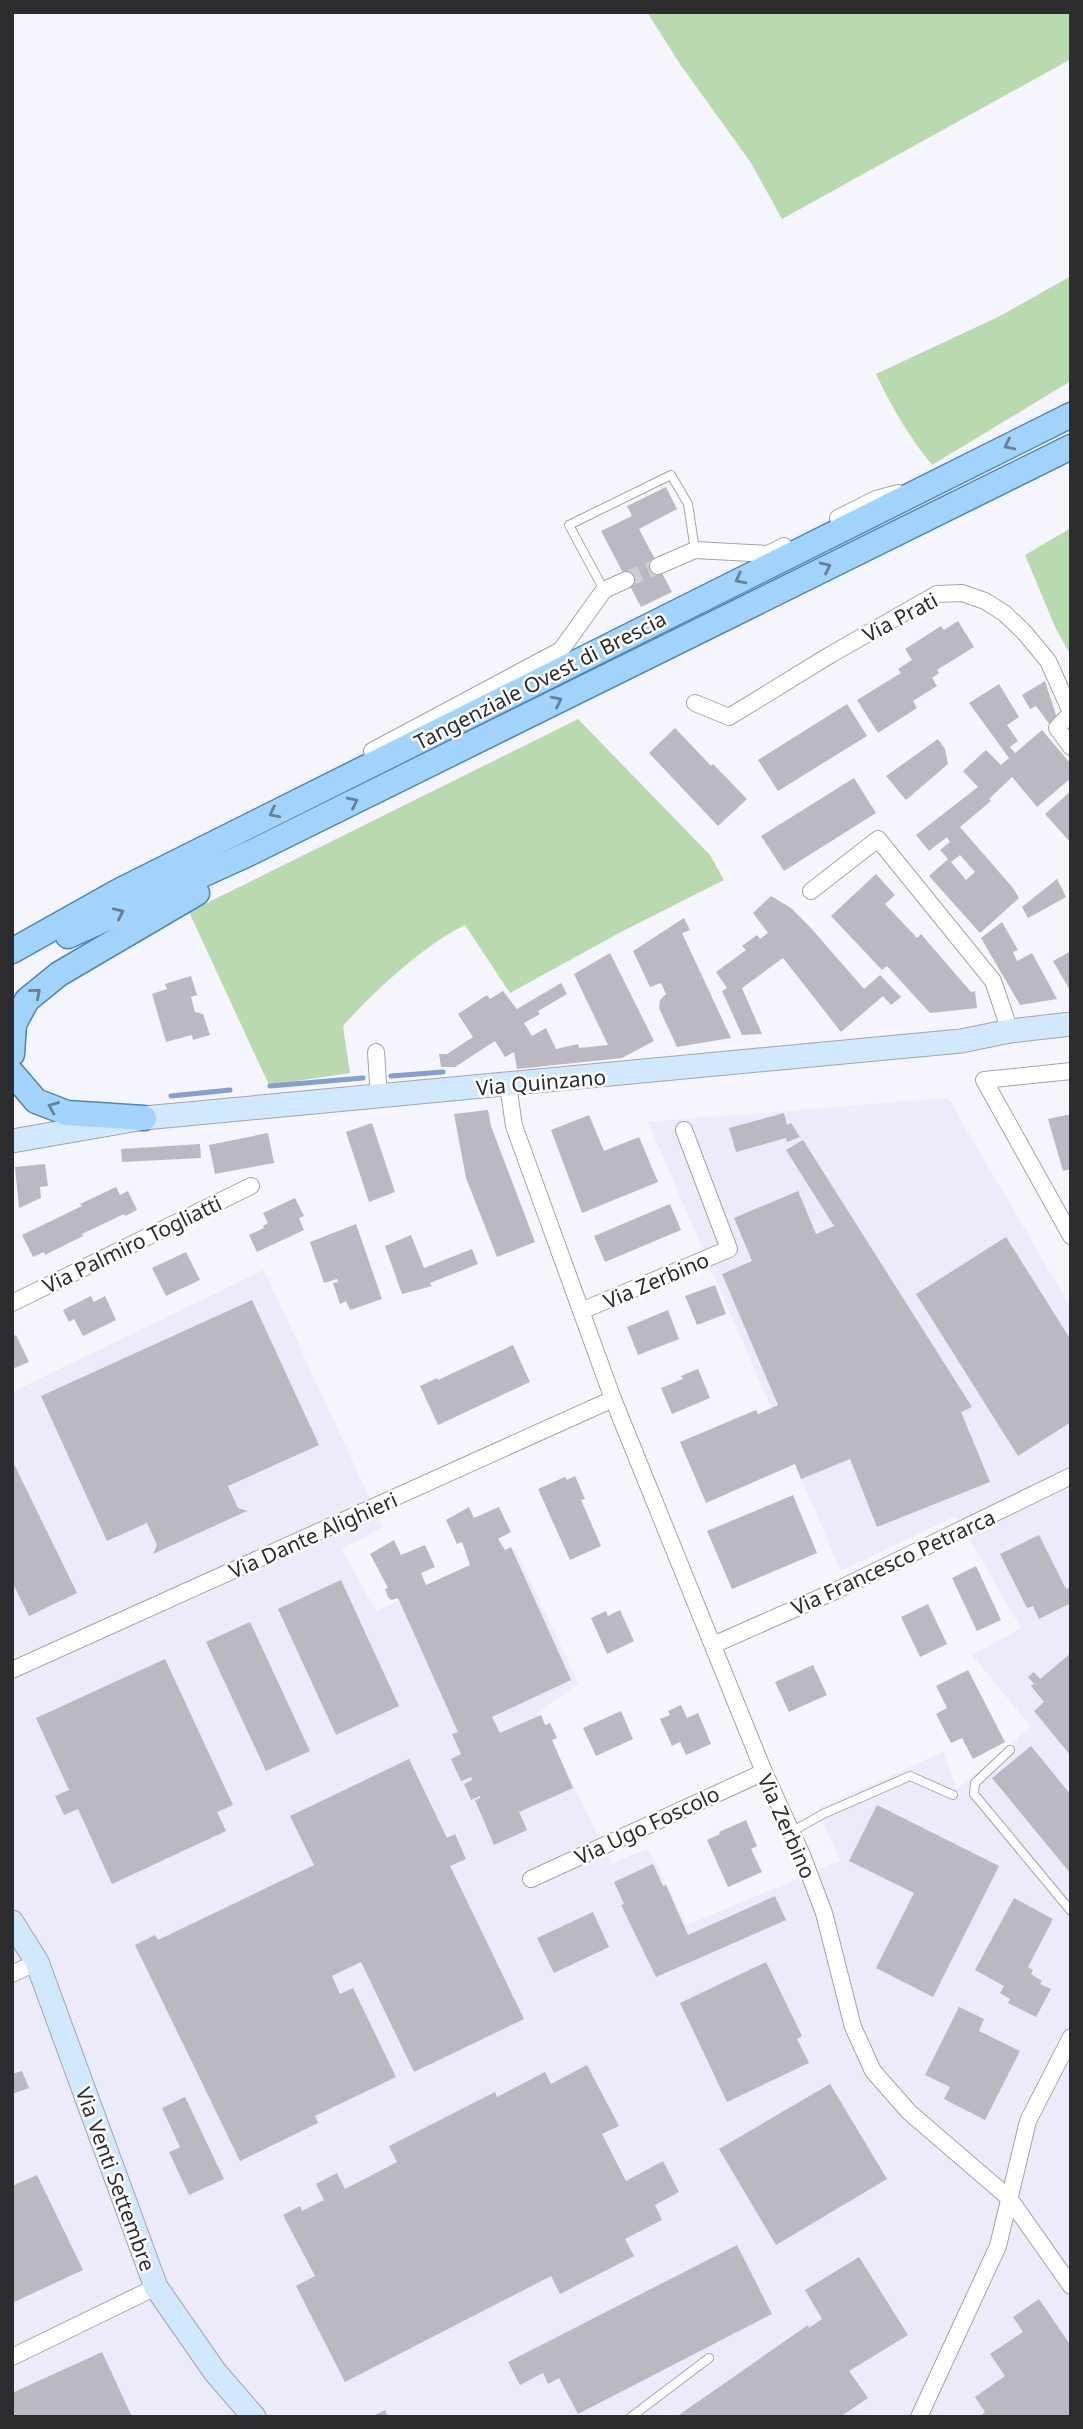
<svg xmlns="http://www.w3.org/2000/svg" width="1083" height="2429" viewBox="0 0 1083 2429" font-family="'Noto Sans',sans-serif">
<rect width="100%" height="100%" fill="#f5f5fe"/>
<path fill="#ecebfc" d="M948,1098L1071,1308V2417H12V1392L264,1270L383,1527L342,1549L376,1611L515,1549L579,1684L537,1713L612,1863L648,1849L687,1925L840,1861L817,1809L943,1752L957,1789L1031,1727L972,1655L1021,1628L956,1516L841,1571L648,1122Z"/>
<g fill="#b9daaf">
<path d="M647,12H1071V59L782,219L751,163L680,64Z"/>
<path d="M1071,276V381L932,465C909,437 891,406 876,374L1000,316Z"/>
<path d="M1071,528V656L1056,629L1025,555Z"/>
<path d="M578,719L710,855L724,880L621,932L510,993L465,925C424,945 373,992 343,1026L350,1073L269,1085L189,912Z"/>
</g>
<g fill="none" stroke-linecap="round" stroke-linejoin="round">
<g stroke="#869ecd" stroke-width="5">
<path d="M391,1076L443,1072"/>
<path d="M270,1086L363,1078"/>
<path d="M171,1096L230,1090"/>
</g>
</g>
<g fill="#bbb8c1" fill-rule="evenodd">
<path d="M666,487L677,509L639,529L672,592L641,607L601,531L632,516L627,506Z"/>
<path d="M958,621L974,647L937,670L939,673L932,678L937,686L913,701L917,708L878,733L857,700L901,673L898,669L912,660L905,649L941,626L944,630Z"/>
<path d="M1045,681L1057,718L1050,725L1036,706L1030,709L1022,695Z"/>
<path d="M999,684L1019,717L1007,725L1018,741L1010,747L1015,753L1042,730L1071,764V778L1037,807L1012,777L989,799L991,801L960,827L1013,888L1019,898L980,933L929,876L948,859L940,850L950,842L947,837L929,851L916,835L978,787L963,771L986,750L1001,765L1009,758L969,703ZM960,855L975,872L966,880L951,862Z"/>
<path d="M847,704L867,736L778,791L758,760Z"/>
<path d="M675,728L711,766L713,764L747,799L718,826L649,753Z"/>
<path d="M938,739L945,749L948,764L906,800L886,776Z"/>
<path d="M854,778L876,813L784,871L761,836Z"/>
<path d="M1071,791V843L1045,814Z"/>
<path d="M876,874L895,895L885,904L917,938L921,934L971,992L975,991L977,1008L930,1013L887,966L882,970L831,916Z"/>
<path d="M1057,879L1066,897L1028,918L1022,907Z"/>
<path d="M771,896L791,908L810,927L864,989L880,975L901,997L891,1005L883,996L841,1032L783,958L742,988L762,1034L742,1035L722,991L727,988L716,972L746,950L742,946L757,935L760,939L768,933L753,913Z"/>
<path d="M684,918L690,930L682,933L731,1038L677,1047L659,1008L660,1000L666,994L661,983L650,987L633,951Z"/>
<path d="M1002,922L1018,950L1013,952L1017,961L1032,953L1057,999L1020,1005L981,938Z"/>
<path d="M1071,951V992L1053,961Z"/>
<path d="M610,953L654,1041L622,1058L517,1069L514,1052L505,1057L495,1041L455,1067H441L439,1054H447L473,1037L458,1014L487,995L490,999L503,991L517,1009L561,983L567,994L538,1011L540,1014L524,1023L532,1036L546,1028L556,1049L578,1044L579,1048L608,1045L574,974Z"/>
<path d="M191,976L197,995L191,997L195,1012L203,1014L210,1035L193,1040L192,1035L166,1042L152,994L167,989L165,984Z"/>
<path d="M488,1110L491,1126L535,1242L497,1257L466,1178L454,1114Z"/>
<path d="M784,1113L787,1125L791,1123L800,1137L787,1142L786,1138L736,1152L729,1128Z"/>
<path d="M1071,1114V1169L1063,1171L1048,1119Z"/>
<path d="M589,1115L604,1151L639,1137L658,1182L582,1213L551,1130Z"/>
<path d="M372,1123L395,1192L369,1202L346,1132Z"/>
<path d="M268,1133L274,1163L215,1174L209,1145Z"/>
<path d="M803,1140L972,1407L961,1412L990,1482L877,1527L850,1459L801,1479L795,1464L706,1503L680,1442L756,1410L758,1414L778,1405L722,1274L752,1261L734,1218L798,1191L816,1234L834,1226L786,1150Z"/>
<path d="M200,1144L201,1158L122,1162L121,1149Z"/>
<path d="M45,1164L48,1186L40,1187L41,1198L19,1208L15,1167Z"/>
<path d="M116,1187L120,1195L128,1191L137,1210L125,1216L124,1214L82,1234L83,1236L45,1255L44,1252L33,1257L22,1235L82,1206L80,1204Z"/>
<path d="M295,1198L304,1216L299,1218L304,1230L257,1252L249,1235L264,1228L263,1226L268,1223L263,1213Z"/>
<path d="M670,1204L681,1230L605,1262L594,1236Z"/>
<path d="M356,1224L382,1299L350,1310L346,1301L340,1304L333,1283L338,1282L337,1279L324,1283L310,1242Z"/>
<path d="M411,1235L424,1268L472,1249L478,1264L430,1283L432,1286L402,1294L385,1246Z"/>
<path d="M1006,1237L1071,1340V1422L1018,1456L916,1294Z"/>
<path d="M186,1252L200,1280L166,1296L152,1268Z"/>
<path d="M715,1285L726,1314L697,1325L685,1296Z"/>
<path d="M91,1296L94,1302L105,1296L116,1320L83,1336L74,1319L69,1322L63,1310Z"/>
<path d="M252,1300L319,1445L228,1486L238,1508L247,1511L153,1554L157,1545L147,1523L107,1541L41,1396Z"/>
<path d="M668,1310L679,1339L638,1355L627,1327Z"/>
<path d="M16,1335L29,1362L12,1369V1337Z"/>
<path d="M513,1345L530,1382L438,1425L420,1386L437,1378L438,1380Z"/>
<path d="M698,1369L710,1398L672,1414L661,1388L683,1379L681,1376Z"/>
<path d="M12,1460L77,1593L29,1616L12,1582Z"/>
<path d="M575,1476L585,1499L581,1500L601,1546L570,1560L538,1489L565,1477L567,1480Z"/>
<path d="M793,1495L817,1553L732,1589L707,1531Z"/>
<path d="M469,1507L474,1518L499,1507L511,1532L498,1539L505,1550L511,1547L571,1680L492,1717L500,1733L541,1715L545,1725L550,1723L557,1738L552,1740L573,1788L519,1812L527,1830L494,1845L475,1800L480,1798V1796L471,1800L464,1784L472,1780L471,1777L461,1781L451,1759L461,1754L452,1734L458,1732L398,1598L391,1600L388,1597L385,1589L388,1588L370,1554L394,1540L401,1555L425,1545L435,1567L421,1573L426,1585L470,1565L462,1542L457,1544L446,1520Z"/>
<path d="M1039,1535L1066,1589L1071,1587V1603L1039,1619L1033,1606L1027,1608L1000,1554Z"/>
<path d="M976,1566L1001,1620L977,1631L952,1578Z"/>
<path d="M341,1580L399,1706L336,1735L278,1609Z"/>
<path d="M928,1604L947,1644L920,1657L901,1617Z"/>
<path d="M620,1610L634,1641L607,1654L591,1618L606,1611L608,1616Z"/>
<path d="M250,1622L310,1751L266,1771L206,1642Z"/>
<path d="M1071,1653V1756L1034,1711L1044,1702L1031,1686L1034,1684L1028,1677L1034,1672L1040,1679Z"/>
<path d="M165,1659L233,1805L217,1812L226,1831L112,1884L78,1809L64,1815L55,1796L69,1790L36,1718Z"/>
<path d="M813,1665L827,1695L789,1712L775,1682Z"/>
<path d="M968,1670L1005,1742L973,1759L962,1738L951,1743L936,1714L947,1708L936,1686Z"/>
<path d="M681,1705L687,1718L698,1713L711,1744L686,1755L680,1742L672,1746L660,1719L670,1715L668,1711Z"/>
<path d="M621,1711L633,1739L596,1756L583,1728Z"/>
<path d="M1031,1746L1071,1795V1874L992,1778Z"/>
<path d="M409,1759L447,1838L455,1834L466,1859L450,1866L524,2019L414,2072L361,1962L332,1976L340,1994L353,1988L396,2077L315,2116L318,2123L240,2161L135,1945L155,1935L158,1940L314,1865L290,1816Z"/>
<path d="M877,1805L999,1866L933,1997L876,1968L914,1893L849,1861Z"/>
<path d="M746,1820L757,1846L751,1849L762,1872L728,1887L707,1840L720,1834L719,1832Z"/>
<path d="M653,1864L663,1886L666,1885L688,1935L775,1896L786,1920L656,1977L621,1905L624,1904L614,1882Z"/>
<path d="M1014,1898L1053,1919L1028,1967L1033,1970L1031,1974L1042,1981L1040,1984L1051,1989L1036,2017L1008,2003L1010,1999L1000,1993L1004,1986L975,1970Z"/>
<path d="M593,1912L609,1947L554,1973L537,1938Z"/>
<path d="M766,1962L802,2036L797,2039L809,2063L727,2102L680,2003Z"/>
<path d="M959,2007L984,2019L979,2031L1020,2051L985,2120L944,2099L950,2087L925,2075Z"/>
<path d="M587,2065L619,2126L602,2134L626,2181L663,2161L679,2192L655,2205L662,2220L625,2239L634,2256L560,2294L551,2276L345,2382L296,2286L315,2276L283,2215L300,2206L302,2211L324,2200L316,2184L337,2173L345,2189L397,2162L389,2146L495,2092L497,2097L545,2072L551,2084Z"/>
<path d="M22,2071L29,2088L12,2094V2074Z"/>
<path d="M830,2084L887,2179L776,2245L719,2149Z"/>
<path d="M185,2097L224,2179L189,2195L169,2152L180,2147L162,2108Z"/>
<path d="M37,2175L83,2270L12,2303V2186Z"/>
<path d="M737,2245L772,2314L578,2414L559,2378L548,2384L543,2373L520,2385L508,2362Z"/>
<path d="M859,2257L908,2335L849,2371L868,2398L840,2417H676L808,2325L809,2328L822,2319L805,2290Z"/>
<path d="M1039,2299L1071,2346V2417H979L985,2412L975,2397L1005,2376L990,2354L1023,2332L1013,2317Z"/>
<path d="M102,2352L132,2417H12V2393Z"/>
<path d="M385,2410L388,2417H371Z"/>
</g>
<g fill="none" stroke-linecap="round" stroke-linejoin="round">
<path stroke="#cdcdd5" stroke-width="16" stroke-dasharray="16 8" stroke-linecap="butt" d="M626,580L658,566"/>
<defs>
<g id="lane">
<path d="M604,590L569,525L671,475L688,504L695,550"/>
<path d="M1010,1750L975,1783L974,1794L1071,1911"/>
<path d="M793,1831L823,1814L910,1776L953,1795"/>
<path d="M631,2417L709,2358"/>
</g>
<g id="street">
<path d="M838,518L876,499L898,493"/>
<path d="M658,566L695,550L768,554L784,546"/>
<path d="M695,703L729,717L830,655L937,594L962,593L985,601L1004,613L1024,632L1048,661L1071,712"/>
<path d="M1071,713L1057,728L1071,747"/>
<path d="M372,751L561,650L604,590L626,580"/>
<path d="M811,891L878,839L993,981L1010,1031"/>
<path d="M376,1052L379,1097"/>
<path d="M1071,1071L984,1080L1071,1236"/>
<path d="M508,1085L514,1126L613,1399L764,1772L802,1855L824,1913L853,2027L873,2071L909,2112L1009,2198L1071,2286"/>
<path d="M12,1303L251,1186"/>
<path d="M581,1311L729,1249L684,1130"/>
<path d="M713,1645L835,1591L1071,1476"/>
<path d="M12,1670L613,1399"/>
<path d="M531,1879L764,1772"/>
<path d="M12,1974L37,1962"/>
<path d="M12,2357L156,2287"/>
<path d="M919,2417L998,2246L1028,2121L1071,2037"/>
</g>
<g id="secondary">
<path d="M12,1141L144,1118L961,1041L1010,1031L1071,1024"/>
<path d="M12,1922L37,1962L156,2287L215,2372L254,2417"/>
</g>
<g id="primary">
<path d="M68,936L248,854L1071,447"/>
<path d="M12,951L119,891L1071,415"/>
<path d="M12,1054L14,1024L27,1000L59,974L197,893"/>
<path d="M12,1073L36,1101L67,1113L144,1118"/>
</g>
</defs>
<use href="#lane" stroke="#a4a4ad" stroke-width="10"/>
<use href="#street" stroke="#a4a4ad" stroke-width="18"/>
<use href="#secondary" stroke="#a4a4ad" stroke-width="25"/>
<use href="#primary" stroke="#5086b2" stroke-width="27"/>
<use href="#lane" stroke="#fff" stroke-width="8"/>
<use href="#street" stroke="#fff" stroke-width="16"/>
<use href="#secondary" stroke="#d0e9fd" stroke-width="23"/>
<use href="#primary" stroke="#a1d3fb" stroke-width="24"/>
</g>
<defs><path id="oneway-chevron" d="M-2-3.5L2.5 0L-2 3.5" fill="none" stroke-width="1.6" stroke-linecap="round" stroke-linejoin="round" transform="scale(1.75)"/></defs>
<g stroke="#668095">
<use href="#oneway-chevron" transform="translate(1009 445) rotate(154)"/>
<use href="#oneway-chevron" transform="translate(826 567) rotate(-26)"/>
<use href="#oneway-chevron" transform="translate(740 579) rotate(153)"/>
<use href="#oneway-chevron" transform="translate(557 701) rotate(-26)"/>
<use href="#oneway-chevron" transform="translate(353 802) rotate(-26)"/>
<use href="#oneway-chevron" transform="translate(274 813) rotate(153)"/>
<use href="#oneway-chevron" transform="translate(119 913) rotate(-25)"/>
<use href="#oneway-chevron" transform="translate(36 993) rotate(-41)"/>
<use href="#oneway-chevron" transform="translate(53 1107) rotate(-158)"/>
</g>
<g text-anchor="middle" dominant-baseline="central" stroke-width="5" stroke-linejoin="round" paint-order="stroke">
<g font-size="21" fill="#2c2c2f" stroke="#fff">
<text transform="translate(900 617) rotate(-28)">Via Prati</text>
<text transform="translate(540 680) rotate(-27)">Tangenziale Ovest di Brescia</text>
<text transform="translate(541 1082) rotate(-5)">Via Quinzano</text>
<text transform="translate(132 1244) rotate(-26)">Via Palmiro Togliatti</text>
<text transform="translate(656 1280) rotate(-23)">Via Zerbino</text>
<text transform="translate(313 1535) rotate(-24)">Via Dante Alighieri</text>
<text transform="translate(893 1562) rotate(-25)">Via Francesco Petrarca</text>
<text transform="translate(647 1825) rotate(-25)">Via Ugo Foscolo</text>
<text transform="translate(787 1826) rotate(66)">Via Zerbino</text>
<text transform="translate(116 2179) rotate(70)">Via Venti Settembre</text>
</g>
</g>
<rect width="1083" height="2429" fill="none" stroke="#2c2c2f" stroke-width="28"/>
</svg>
